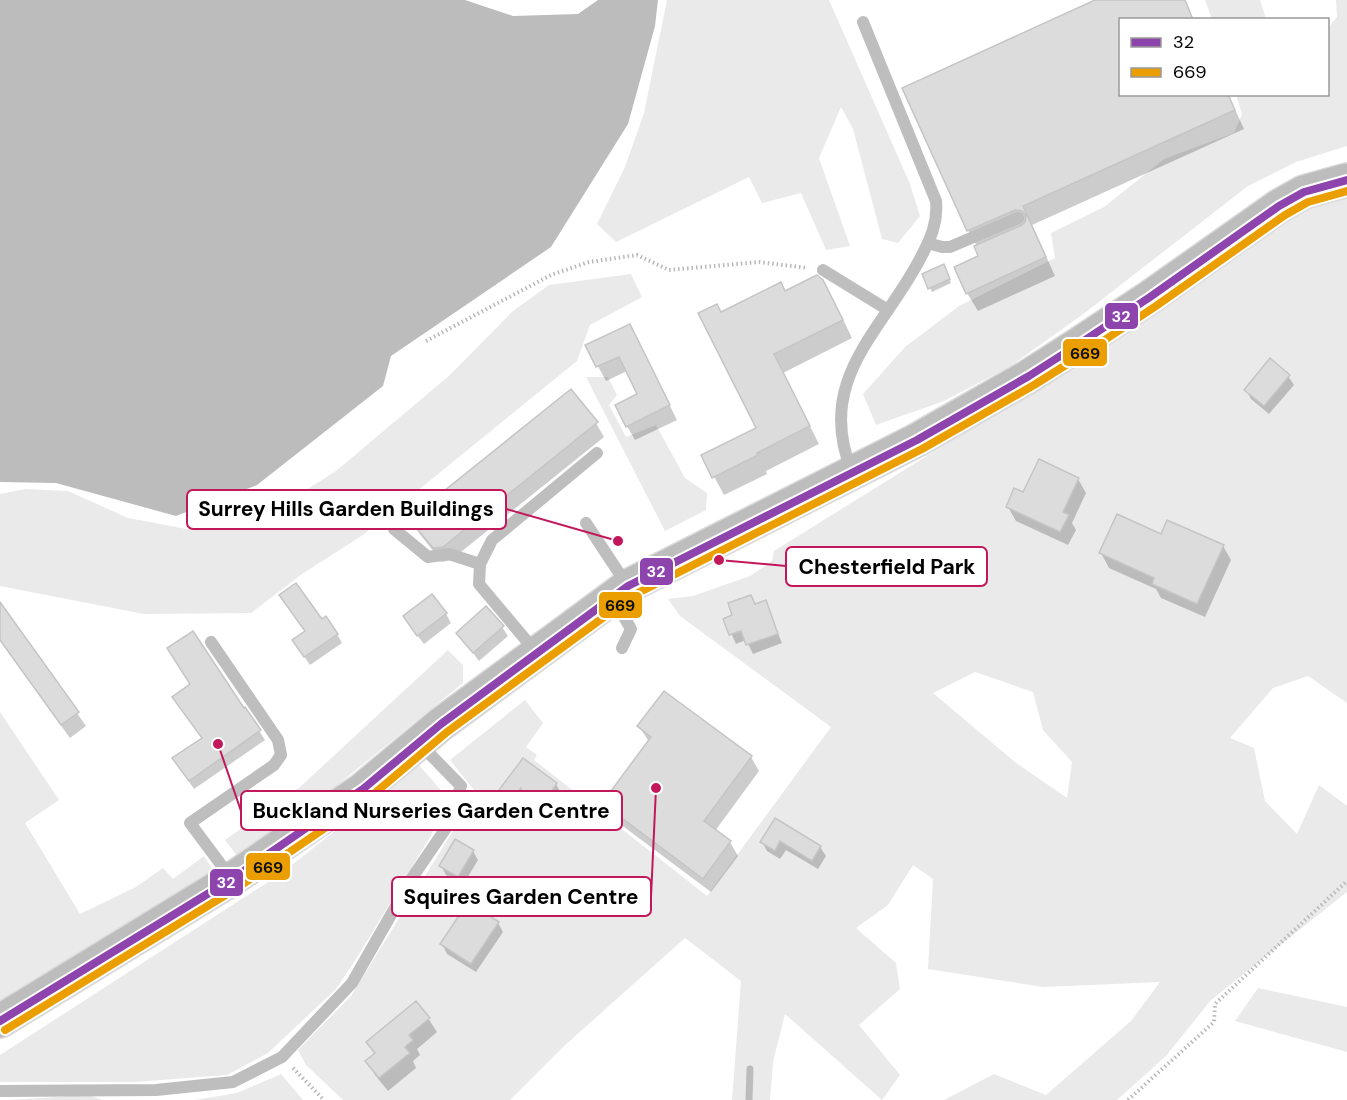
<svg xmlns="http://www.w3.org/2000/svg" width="1347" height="1100" viewBox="0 0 1347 1100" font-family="'DM Sans',sans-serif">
<rect width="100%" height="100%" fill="#fff"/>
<g fill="#eaeaea" fill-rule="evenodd">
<path d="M667,0H829L910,184L920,216L898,243L882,239L853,129L841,107L819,158L850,246L826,250L801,193L762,203L749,177L616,242L597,224L625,167L644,113Z"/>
<path d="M1205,0H1260L1266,19H1212Z"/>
<path d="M1336,0H1347V146L1296,162L1248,186L1082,315L1009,367L944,401L876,425L863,394L905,347L959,306L1055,258L1051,233L1104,207L1164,159L1234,133L1242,114L1236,95L1328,94V28L1337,17Z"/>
<path d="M1347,191V703L1308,676L1273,688L1230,738L1254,748L1265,801L1297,834L1319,785L1347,806V892L1211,1000L1166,1056L1117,1100H944L994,1074L1046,1095L1131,1021L1160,982L1043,987L928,969L933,879L913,865L888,905L856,928L896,963L900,989L859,1025L900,1075L882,1100L785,1014L773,1062L770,1100H732L741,981L685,938L563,1047L510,1100H343L306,1065L298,1050L351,996L456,826L474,790L450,760L525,700L543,723L526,747L537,755L534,760L707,896L831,727L680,616L668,599L693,596L750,576L772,561L774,551L1049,380L1313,201ZM975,672L1033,692L1043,730L1072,762L1067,798L1015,762L933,693Z"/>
<path d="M631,274L642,297L590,325L577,361L363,535L302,574L251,613L144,614L0,586V494L25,489L68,491L128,518L192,530L251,525L336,471L450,375L513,311L549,285Z"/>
<path d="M586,377H608L617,395L609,405L626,437L656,425L685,478L707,493L706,510L665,531Z"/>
<path d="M448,650L463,665V683L314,804L238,857L225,840L300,787Z"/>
<path d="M0,712L59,800L25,823L80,914L136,887L163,868L173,879L204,856L215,873L0,1006Z"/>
<path d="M419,765L447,797L432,834L358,956L336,989L268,1053L227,1075L135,1082H0V1055L279,875Z"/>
<path d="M1258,988L1347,1007V1052L1235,1021Z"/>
<path d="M281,1074L303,1100H195L237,1093Z"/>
<path d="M89,1095L102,1100H9Z"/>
</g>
<path fill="#bcbcbc" d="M0,0H465L513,16L578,14L598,0H658L655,26L628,124L551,247L391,356L383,386L257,485L176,516L56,483L0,482Z"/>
<g fill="#0003">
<path d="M1098,0H1185L1194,20H1120V94H1228L1244,129L1032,225L1055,276L978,311L967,293L980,256L977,246L968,230Z"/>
<path d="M946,270L951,283L932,292L930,288Z"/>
<path d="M833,299L852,338L783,373L819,444L766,471L767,474L724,495L703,456L758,428L721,313Z"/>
<path d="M630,326L677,420L635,440L627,426L639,395L627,371L606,381L587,346Z"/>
<path d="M1288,376L1294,385L1269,414L1251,399L1246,390Z"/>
<path d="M596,423L604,437L451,560L442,562L419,533L411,519Z"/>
<path d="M1078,479L1086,493L1072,523L1076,530L1068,545L1016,521L1008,507L1024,494Z"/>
<path d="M1162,536L1223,546L1231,560L1205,617L1161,598L1156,589L1109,568L1101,553Z"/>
<path d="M751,596L756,605L765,602L782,643L753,654L746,640L736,644L725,620L734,616Z"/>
<path d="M0,604L86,726L70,738L0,641Z"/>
<path d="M446,614L451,623L424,644L410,626Z"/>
<path d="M322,621L337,634L342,643L310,665L299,649Z"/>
<path d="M502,627L508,636L479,661L458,633Z"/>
<path d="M245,709L265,740L194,789L179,767Z"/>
<path d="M639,726L751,757L759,771L715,831L730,842L738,856L711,892L612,818L604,804L649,742Z"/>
<path d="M556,784L561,793L548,813L534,816L526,798L517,809L506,799L501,790Z"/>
<path d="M775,820L820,847L826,856L818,869L786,850L780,859L767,851L762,842Z"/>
<path d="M473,851L478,860L463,885L446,875L441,866Z"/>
<path d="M498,923L503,932L476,972L447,954L442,944Z"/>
<path d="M428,1018L437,1032L417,1049L420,1055L413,1061L416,1068L388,1091L375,1075L367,1061L375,1055L368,1043Z"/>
</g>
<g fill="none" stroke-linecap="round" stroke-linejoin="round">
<path stroke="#bcbcbc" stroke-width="7" d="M749,1100L750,1069"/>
</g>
<g fill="#dcdcdc" stroke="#c5c5c5" stroke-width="1.5">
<path d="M1095,0H1185L1193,20H1120V94H1228L1235,110L1023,206L1046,257L966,294L954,267L978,256L974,246L1022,225L1025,222L1026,215L1022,211L1015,210L967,231L902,88Z"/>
<path d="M944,264L950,279L928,289L922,274Z"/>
<path d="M817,275L823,280L843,320L774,354L810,426L757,453L758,455L712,478L701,455L756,428L698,313L717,304L721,312L781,282L785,291Z"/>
<path d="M630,324L670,405L626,427L615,405L637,394L619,357L596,367L585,345Z"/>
<path d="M1270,358L1290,375L1264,406L1244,390Z"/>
<path d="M571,389L598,422L443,547L433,548L409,519Z"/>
<path d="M1039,459L1079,478L1063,512L1069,515L1060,532L1006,507L1014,488L1023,492Z"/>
<path d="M1117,514L1161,534L1167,520L1224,545L1197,604L1152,584L1154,578L1099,553Z"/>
<path d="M296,583L322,619L326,616L338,634L304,657L292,640L305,631L279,595Z"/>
<path d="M432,594L447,613L417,636L403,616Z"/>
<path d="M751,595L755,604L766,600L778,634L746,645L741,631L729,635L723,619L732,615L728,603Z"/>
<path d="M0,602L79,712L61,725L0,640Z"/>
<path d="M486,606L504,626L473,653L456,633Z"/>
<path d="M193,631L244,708L245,707L261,730L189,781L172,758L202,738L172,697L190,684L167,648Z"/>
<path d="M664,691L752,756L704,821L731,841L703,879L602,803L651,737L637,726Z"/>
<path d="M523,758L557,783L543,804L527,807L521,788L511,800L499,790Z"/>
<path d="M775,818L821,846L812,861L780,841L775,851L760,842Z"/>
<path d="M455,839L474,850L458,877L439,866Z"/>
<path d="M468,902L499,922L471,964L440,944Z"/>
<path d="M416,1001L430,1018L409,1035L413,1040L405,1047L410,1053L379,1078L365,1061L375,1053L366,1042Z"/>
</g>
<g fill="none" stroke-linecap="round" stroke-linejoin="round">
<defs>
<path id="primary" d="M0,1021L232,879L363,789L441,724L628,586L917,440L1029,376L1079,344L1150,297L1279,206L1304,192L1347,180"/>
</defs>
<use href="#primary" stroke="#dbdbdb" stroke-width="36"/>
<g stroke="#b8b8b8" stroke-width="4" stroke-dasharray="1.5 3" stroke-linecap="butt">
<path d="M426,341L551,275L589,262L637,255L669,270L759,262L808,268"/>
<path d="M293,1068L324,1100"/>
<path d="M1128,1100L1214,1022L1215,1004L1347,881"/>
</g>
<g stroke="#bebebe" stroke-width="12">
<path d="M928,243L942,247H950L1018,218"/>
<path d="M823,270L888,310"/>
<path d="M852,472C814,379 883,331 921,257C931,238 938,222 936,201L863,22"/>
<path d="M586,523L627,585"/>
<path d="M394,529L428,557L449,554L480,564"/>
<path d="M613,598L631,629L622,648"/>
<path d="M211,642L278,740L281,755L274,765L190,823L231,878"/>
<path d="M536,652L479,584L480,564L492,540L597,453"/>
<path d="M0,1091L156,1090L233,1082L282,1057L352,983L412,878L446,828L461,786L419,743"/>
</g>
<use href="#primary" stroke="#bdbdbd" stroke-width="33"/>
<defs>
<path id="bus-1" d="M0,1021L232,879L363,789L441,724L628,586L917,440L1029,376L1079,344L1150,297L1279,206L1304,192L1347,180"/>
<path id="bus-2" d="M5,1030L237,888L369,798L447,732L634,595L922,449L1034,385L1085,353L1156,306L1285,215L1308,202L1347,191"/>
</defs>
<use href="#bus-1" stroke="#fff" stroke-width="12"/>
<use href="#bus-2" stroke="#fff" stroke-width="12"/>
<use href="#bus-1" stroke="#8e44ad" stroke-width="8"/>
<use href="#bus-2" stroke="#eb9e00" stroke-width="8"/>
</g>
<path fill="none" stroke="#c2185b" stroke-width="2" d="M618 541L506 509M719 560L786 566M218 744L241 811M656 788L651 897"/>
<g fill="#c2185b" stroke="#fff" stroke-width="2">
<circle cx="618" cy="541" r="6"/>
<circle cx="719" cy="560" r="6"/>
<circle cx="218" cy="744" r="6"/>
<circle cx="656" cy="788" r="6"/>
</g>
<g fill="#fff" stroke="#c2185b" stroke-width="2">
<rect x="187" y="490" width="319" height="39" rx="6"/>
<rect x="786" y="547" width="201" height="39" rx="6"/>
<rect x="241" y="791" width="381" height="39" rx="6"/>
<rect x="392" y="877" width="259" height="39" rx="6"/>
</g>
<g font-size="21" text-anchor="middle" font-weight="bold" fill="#000">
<text x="346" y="516">Surrey Hills Garden Buildings</text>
<text x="887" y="574">Chesterfield Park</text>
<text x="431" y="818">Buckland Nurseries Garden Centre</text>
<text x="521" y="904">Squires Garden Centre</text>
</g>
<g stroke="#fff" stroke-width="2">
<rect x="1104" y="302" width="35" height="28" rx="6" fill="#8e44ad"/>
<rect x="1062" y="338" width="46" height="29" rx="6" fill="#eb9e00"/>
<rect x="639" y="557" width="35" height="29" rx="6" fill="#8e44ad"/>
<rect x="598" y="591" width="45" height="28" rx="6" fill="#eb9e00"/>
<rect x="245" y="852" width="46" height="29" rx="6" fill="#eb9e00"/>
<rect x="209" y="868" width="35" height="29" rx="6" fill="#8e44ad"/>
</g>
<g font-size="16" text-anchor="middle" font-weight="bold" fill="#fff">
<text x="1121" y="322">32</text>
<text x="656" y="577">32</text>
<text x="226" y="888">32</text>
</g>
<g font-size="16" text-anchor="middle" font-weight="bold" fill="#111">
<text x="1085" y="359">669</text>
<text x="620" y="611">669</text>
<text x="268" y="873">669</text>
</g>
<rect x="1119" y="18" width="210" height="78" fill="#ffffff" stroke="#999999" stroke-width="1.5"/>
<rect x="1131" y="38" width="30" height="9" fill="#8e44ad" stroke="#999999" stroke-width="1.5"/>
<text x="1173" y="48" font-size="18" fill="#000000">32</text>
<rect x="1131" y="68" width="30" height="9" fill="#eb9e00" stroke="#999999" stroke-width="1.5"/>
<text x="1173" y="78" font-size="18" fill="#000000">669</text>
</svg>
